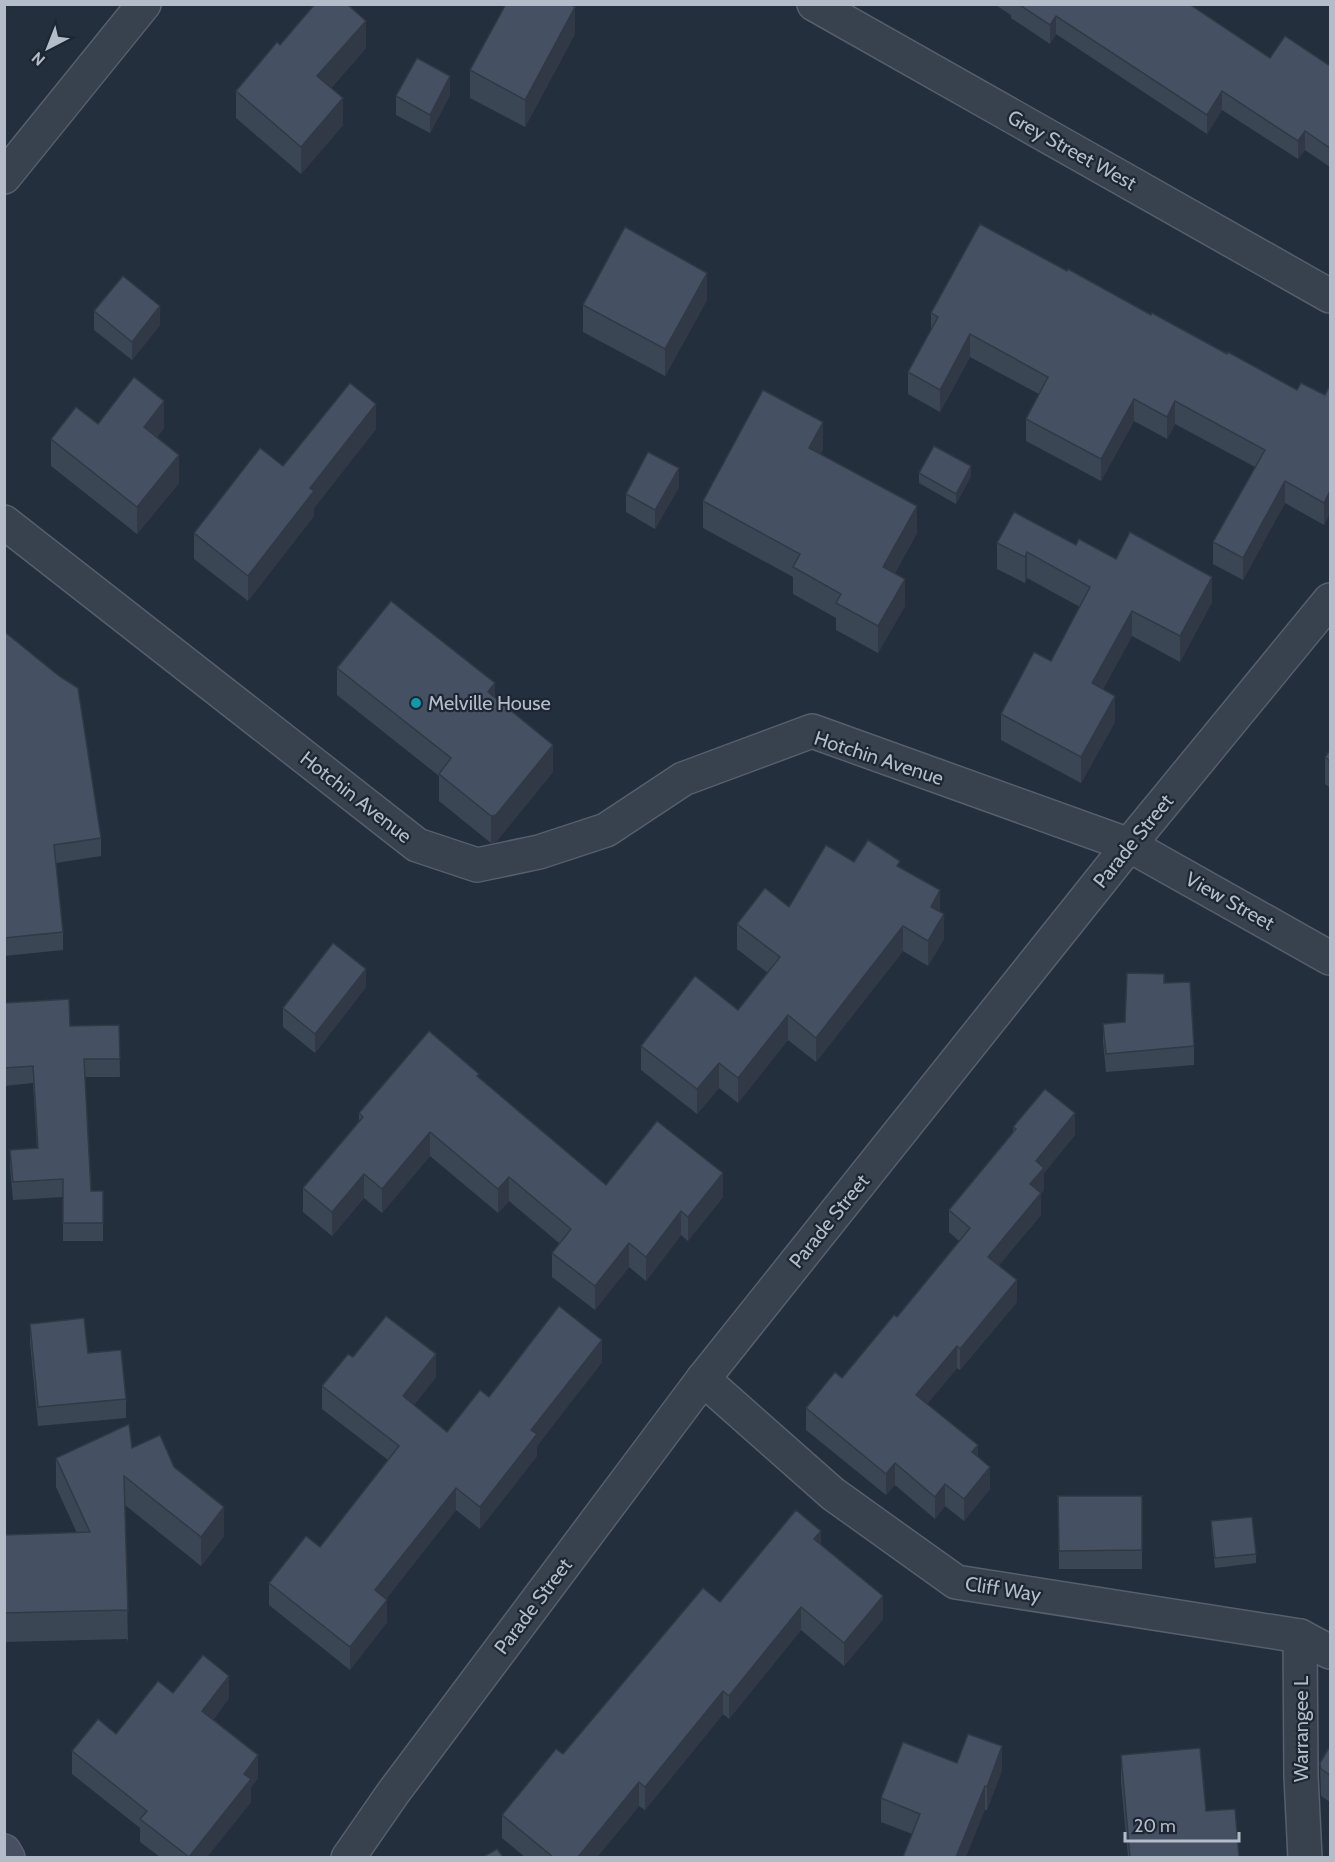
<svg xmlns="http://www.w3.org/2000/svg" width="1335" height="1862" viewBox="0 0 1335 1862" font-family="Cabin,sans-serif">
<rect width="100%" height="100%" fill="#242f3e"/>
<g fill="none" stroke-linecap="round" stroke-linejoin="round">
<defs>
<g id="street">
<path d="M814,4L1330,296"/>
<path d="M4,177L144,4"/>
<path d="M4,522L417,845L477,865L539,852L606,830L683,779L812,731L1129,845L1330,958"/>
<path d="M703,1379L833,1494L956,1582L1300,1636L1330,1652"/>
<path d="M1300,1636L1301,1776L1305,1858"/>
<path d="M348,1858L393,1793L703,1379L1129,845L1330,600"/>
</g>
<path id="secondary" d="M4,1851L8,1858"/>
</defs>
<use href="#street" stroke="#565f6c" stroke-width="36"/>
<use href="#secondary" stroke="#565f6c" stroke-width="36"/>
<use href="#street" stroke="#38414e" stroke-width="33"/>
<use href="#secondary" stroke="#465061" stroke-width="33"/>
</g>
<g fill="#3b4654">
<path d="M994,4H1190V6L1270,58L1330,66V167L1305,150L1298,159L1222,110L1207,134L1056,34L1050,44L1011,18V15Z"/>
<path d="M575,34L525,127L470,98V70Z"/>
<path d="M280,45L366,48L331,88L343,125L301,174L236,118V91Z"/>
<path d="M450,95L430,133L396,115V96Z"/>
<path d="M1067,271L1297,390L1325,395L1330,388V513L1324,525L1285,503L1243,580L1213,564V542L1255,467L1175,424L1167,439L1134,421L1101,481L1026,441V419L1039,394L970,357L940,412L908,394V372L931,330V313Z"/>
<path d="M707,300L665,376L583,332V305Z"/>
<path d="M94,311L160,325L132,360L94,330Z"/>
<path d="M98,424L164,428L157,437L179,483L137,534L51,466V439Z"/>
<path d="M376,429L314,508V516L248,601L194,559V533L283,466Z"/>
<path d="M823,449L820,455L917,533L895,573L905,606L878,653L836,630V618L793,594V577L703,528V501Z"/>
<path d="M919,473L971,476L956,504L919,483Z"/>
<path d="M679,487L655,529L626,512V494Z"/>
<path d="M997,543L1076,545L1116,559L1212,602L1180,662L1132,636L1103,689L1115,722L1081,783L1001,740V714L1051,661L1080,607L1027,578L1025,583L997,569Z"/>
<path d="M4,635L101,838V856L56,863L63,932V950L4,956Z"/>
<path d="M337,668L495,698L553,772L496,842L491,843L439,801V776L337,695Z"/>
<path d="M1330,750V788L1325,784V757Z"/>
<path d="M854,862L900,867L940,912L944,939L928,966L903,951L816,1062L788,1040L738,1103L719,1088L697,1114L641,1070V1046L738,1010L768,973L737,949V924L789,907Z"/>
<path d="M1164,983L1194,1046V1065L1106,1072L1103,1042V1024L1125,1022Z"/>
<path d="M366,987L315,1053L283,1027V1008Z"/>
<path d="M4,1003L70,1026L119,1025L120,1077H85L91,1191H103V1241H63V1197L13,1200L10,1167V1150L37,1148L33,1083L4,1086Z"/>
<path d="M479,1078L606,1185L723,1197L688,1241L681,1235L646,1281L629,1267L595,1310L552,1277V1253L559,1243L509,1201L498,1213L430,1156L382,1213L364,1198L332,1236L303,1212V1188L359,1121V1113Z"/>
<path d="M1013,1127L1075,1135L1044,1173V1190L1041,1193V1215L999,1265L1017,1302L960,1370L957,1368L927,1404L978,1456L990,1489L964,1521L945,1506L935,1519L895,1485L886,1495L806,1430V1408L842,1378L897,1317L959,1241L949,1232V1210L1013,1132Z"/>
<path d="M30,1324L88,1353L126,1399V1418L38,1426L30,1343Z"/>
<path d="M353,1357L436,1377L414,1405L447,1432L489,1397L602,1362L537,1446V1456L480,1529L456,1510L386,1599L387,1622L350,1670L269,1605V1583L320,1547L388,1460L322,1409V1386Z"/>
<path d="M132,1448L174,1467L224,1536L201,1566L125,1505L128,1642L127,1639L4,1642V1535L77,1533L56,1487V1458Z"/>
<path d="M1058,1496H1142V1569H1059Z"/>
<path d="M1211,1521L1256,1554V1563L1215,1568L1211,1531Z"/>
<path d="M821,1546L883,1619L844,1666L801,1630L729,1719L723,1714L645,1810L639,1806L597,1857H525L502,1838V1815L720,1602Z"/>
<path d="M173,1693L229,1698L213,1720L258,1778L251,1787V1802L207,1857H160L140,1842V1828L72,1774V1751L116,1734Z"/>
<path d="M1330,1746V1802L1321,1796L1320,1763Z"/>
<path d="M1121,1755L1206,1811L1239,1857H1128L1121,1782Z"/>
<path d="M1002,1770L987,1810H985L912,1834L881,1822V1798Z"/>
</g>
<g fill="#303945">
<path d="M575,7V34L525,127V100Z"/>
<path d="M1056,16V34L1050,44V25Z"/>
<path d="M366,21V48L317,103V76Z"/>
<path d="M450,76V95L430,133V115Z"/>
<path d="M1222,91V110L1207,134V115Z"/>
<path d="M343,98V125L301,174V147Z"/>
<path d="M1305,131V150L1298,159V141Z"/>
<path d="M707,273V300L665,376V349Z"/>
<path d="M160,306V325L132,360V342Z"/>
<path d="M970,334V357L940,412V390Z"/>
<path d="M1134,399V421L1101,481V459Z"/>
<path d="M164,401V428L144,454V427Z"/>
<path d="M1175,401V424L1167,439V417Z"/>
<path d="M376,404V429L314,508V516L248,601V576L310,488Z"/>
<path d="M823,422V449L809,475V448Z"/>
<path d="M179,455V483L137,534V507Z"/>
<path d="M971,466V476L956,504V494Z"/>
<path d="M679,468V487L655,529V510Z"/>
<path d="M1285,481V503L1243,580V558Z"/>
<path d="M1330,491V513L1324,525V503Z"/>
<path d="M917,506V533L883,594V567Z"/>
<path d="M1027,552V578L1025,583V557Z"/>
<path d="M1212,577V602L1180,662V636Z"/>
<path d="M905,579V606L878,653V626Z"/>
<path d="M1132,611V636L1092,709V683Z"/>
<path d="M495,683V710L488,692Z"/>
<path d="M1115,696V722L1081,783V757Z"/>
<path d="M553,745V772L496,842L491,843V816Z"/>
<path d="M940,890V915L931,907Z"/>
<path d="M944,914V939L928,966V941Z"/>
<path d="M903,926V951L816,1062V1038Z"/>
<path d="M366,969V987L315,1053V1034Z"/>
<path d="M788,1015V1040L738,1103V1078Z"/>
<path d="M719,1063V1088L697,1114V1089Z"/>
<path d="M1075,1113V1135L1044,1173V1190L1041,1193V1215L988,1278V1257L1030,1184L1036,1161Z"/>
<path d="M430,1132V1156L382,1213V1189Z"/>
<path d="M723,1173V1197L688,1241V1217Z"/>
<path d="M364,1174V1198L332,1236V1212Z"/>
<path d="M509,1177V1201L498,1213V1189Z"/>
<path d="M681,1211V1235L646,1281V1257Z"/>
<path d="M629,1243V1267L595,1310V1286Z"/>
<path d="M1017,1280V1302L960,1370V1349Z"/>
<path d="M602,1340V1362L537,1446V1456L480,1529V1507L531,1430Z"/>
<path d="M957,1346V1368L916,1417V1395Z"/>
<path d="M436,1354V1377L403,1419V1396Z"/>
<path d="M978,1445V1467L972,1452Z"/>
<path d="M895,1463V1485L886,1495V1474Z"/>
<path d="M990,1467V1489L964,1521V1499Z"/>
<path d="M945,1484V1506L935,1519V1497Z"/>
<path d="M456,1488V1510L375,1613V1590Z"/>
<path d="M224,1507V1536L201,1566V1537Z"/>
<path d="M821,1531V1554L814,1539Z"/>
<path d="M883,1596V1619L844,1666V1643Z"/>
<path d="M387,1600V1622L350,1670V1647Z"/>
<path d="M801,1607V1630L729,1719V1696Z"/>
<path d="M229,1676V1698L202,1734V1711Z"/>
<path d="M723,1691V1714L645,1810V1787Z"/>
<path d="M1002,1746V1770L987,1810V1787Z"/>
<path d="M258,1755V1778L251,1787V1802L207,1857H189L244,1774Z"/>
<path d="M639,1782V1806L597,1857H578Z"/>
<path d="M985,1786V1810L966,1857H956Z"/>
</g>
<g fill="#455162" stroke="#303945" stroke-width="1.5">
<path d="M315,4H347L366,21L317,76L343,98L301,147L236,91L277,42L280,45Z"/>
<path d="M506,4H570L575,7L525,100L470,70Z"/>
<path d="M1018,4H1189L1270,58L1285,36L1330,66V148L1305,131L1298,141L1222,91L1207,115L1056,16L1050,25Z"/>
<path d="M417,58L450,76L430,115L396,96Z"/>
<path d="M980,224L1067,271L1068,269L1151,315L1152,313L1227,354L1228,352L1297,390L1301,383L1325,395L1329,387L1330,388V491L1324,503L1285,481L1243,558L1213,542L1265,450L1175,401L1167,417L1134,399L1101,459L1026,419L1048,377L970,334L940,390L908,372L938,317L931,313Z"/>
<path d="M625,227L707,273L665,349L583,305Z"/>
<path d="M123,276L160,306L132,342L94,311Z"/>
<path d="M134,377L164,401L144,427L179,455L137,507L51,439L76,407L98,424Z"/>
<path d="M350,383L376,404L310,488L314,491L248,576L194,533L260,448L283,466Z"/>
<path d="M763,390L823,422L809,448L917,506L883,567L905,579L878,626L836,603L841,594L793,567L800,554L703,501Z"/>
<path d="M934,446L971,466L956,494L919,473Z"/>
<path d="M648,452L679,468L655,510L626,494Z"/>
<path d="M1014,512L1076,545L1079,539L1116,559L1130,532L1212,577L1180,636L1132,611L1092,683L1115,696L1081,757L1001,714L1034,652L1051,661L1090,587L1027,552L1025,557L997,543Z"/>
<path d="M391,601L495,683L488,692L553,745L496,815L491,816L439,774L451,758L337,668Z"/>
<path d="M6,633L59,676L78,688L101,838L54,845L63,932L4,938V635Z"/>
<path d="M1330,750V761L1325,757Z"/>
<path d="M868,840L900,861L897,866L940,890L931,907L944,914L928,941L903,926L816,1038L788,1015L738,1078L719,1063L697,1089L641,1046L695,976L738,1010L780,957L737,924L765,888L789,907L826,845L854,862Z"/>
<path d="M333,943L366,969L315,1034L283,1008Z"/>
<path d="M1127,973L1164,974V983L1190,982L1194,1046L1106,1054L1103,1024L1125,1022Z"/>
<path d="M69,999L70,1026L119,1025L120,1059H84L91,1191H103V1223H63V1179L13,1182L10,1150L38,1148L33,1066L4,1068V1003Z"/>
<path d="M429,1031L479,1074L477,1076L606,1185L657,1121L723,1173L688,1217L681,1211L646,1257L629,1243L595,1286L552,1253L571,1229L509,1177L498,1189L430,1132L382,1189L364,1174L332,1212L303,1188L363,1117L359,1113Z"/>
<path d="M1045,1089L1075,1113L1036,1161L1044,1168L1030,1184L1041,1193L988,1257L1017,1280L960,1349L957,1346L916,1395L978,1445L972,1452L990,1467L964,1499L945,1484L935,1497L895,1463L886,1474L806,1408L835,1372L842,1378L894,1315L897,1317L970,1228L949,1210L1016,1129L1013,1127Z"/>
<path d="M559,1306L602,1340L531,1430L537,1434L480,1507L456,1488L375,1590L387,1600L350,1647L269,1583L306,1536L320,1547L399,1446L322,1386L348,1354L353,1357L386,1316L436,1354L403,1396L447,1432L480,1390L489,1397Z"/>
<path d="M84,1318L88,1353L121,1350L126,1399L38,1407L30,1324Z"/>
<path d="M129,1424L132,1448L160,1435L174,1467L224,1507L201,1537L124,1476L128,1613L127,1610L4,1613V1535L90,1532L56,1458Z"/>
<path d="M1058,1496H1142V1550L1059,1551Z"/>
<path d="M796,1510L821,1531L814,1539L883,1596L844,1643L801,1607L729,1696L723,1691L645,1787L639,1782L578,1857H553L502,1815L556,1749L563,1754L703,1588L720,1602Z"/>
<path d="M1252,1517L1256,1554L1215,1558L1211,1521Z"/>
<path d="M203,1655L229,1676L202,1711L258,1755L244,1774L251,1779L189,1857L140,1819L147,1811L72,1751L98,1719L116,1734L158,1681L173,1693Z"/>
<path d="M968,1734L1002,1746L987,1787L985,1786L956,1857H903L920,1814L881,1798L903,1742L957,1763Z"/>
<path d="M1330,1746V1775L1321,1769L1320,1763Z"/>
<path d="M1200,1748L1206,1811L1235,1809L1239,1857H1130L1121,1755Z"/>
<path d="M497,1849L503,1857H483Z"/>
</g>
<circle fill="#0f9aa8" stroke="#1d2633" stroke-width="2" cx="416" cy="703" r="6"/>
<g text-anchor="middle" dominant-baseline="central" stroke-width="4.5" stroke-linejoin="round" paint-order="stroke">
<g font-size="20" fill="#b4bcc9" stroke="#1d2633">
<text transform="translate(1072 150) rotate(29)">Grey Street West</text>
<text transform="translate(879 758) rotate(18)">Hotchin Avenue</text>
<text transform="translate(356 797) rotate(38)">Hotchin Avenue</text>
<text transform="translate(1133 841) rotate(-51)">Parade Street</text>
<text transform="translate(1230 901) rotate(29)">View Street</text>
<text transform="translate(829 1221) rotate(-51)">Parade Street</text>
<text transform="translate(1003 1589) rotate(9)">Cliff Way</text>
<text transform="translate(533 1606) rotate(-53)">Parade Street</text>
<text transform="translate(1301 1729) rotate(-90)">Warrangee L</text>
</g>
<g font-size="20" fill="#b4bcc9" stroke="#1d2633" text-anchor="start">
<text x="428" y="703">Melville House</text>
</g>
</g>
<rect width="1335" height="1862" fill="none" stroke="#b4bcc9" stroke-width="12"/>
<g transform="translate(48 48) rotate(222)" stroke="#1d2633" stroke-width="4.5" paint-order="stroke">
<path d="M0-4.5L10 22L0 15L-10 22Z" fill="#b4bcc9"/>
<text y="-9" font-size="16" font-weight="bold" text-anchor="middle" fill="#b4bcc9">N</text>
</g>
<path d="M1125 1832v9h114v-9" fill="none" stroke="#b4bcc9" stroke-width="3"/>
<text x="1134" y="1832" font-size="18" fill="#b4bcc9" stroke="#1d2633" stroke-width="4.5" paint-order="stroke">20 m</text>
</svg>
